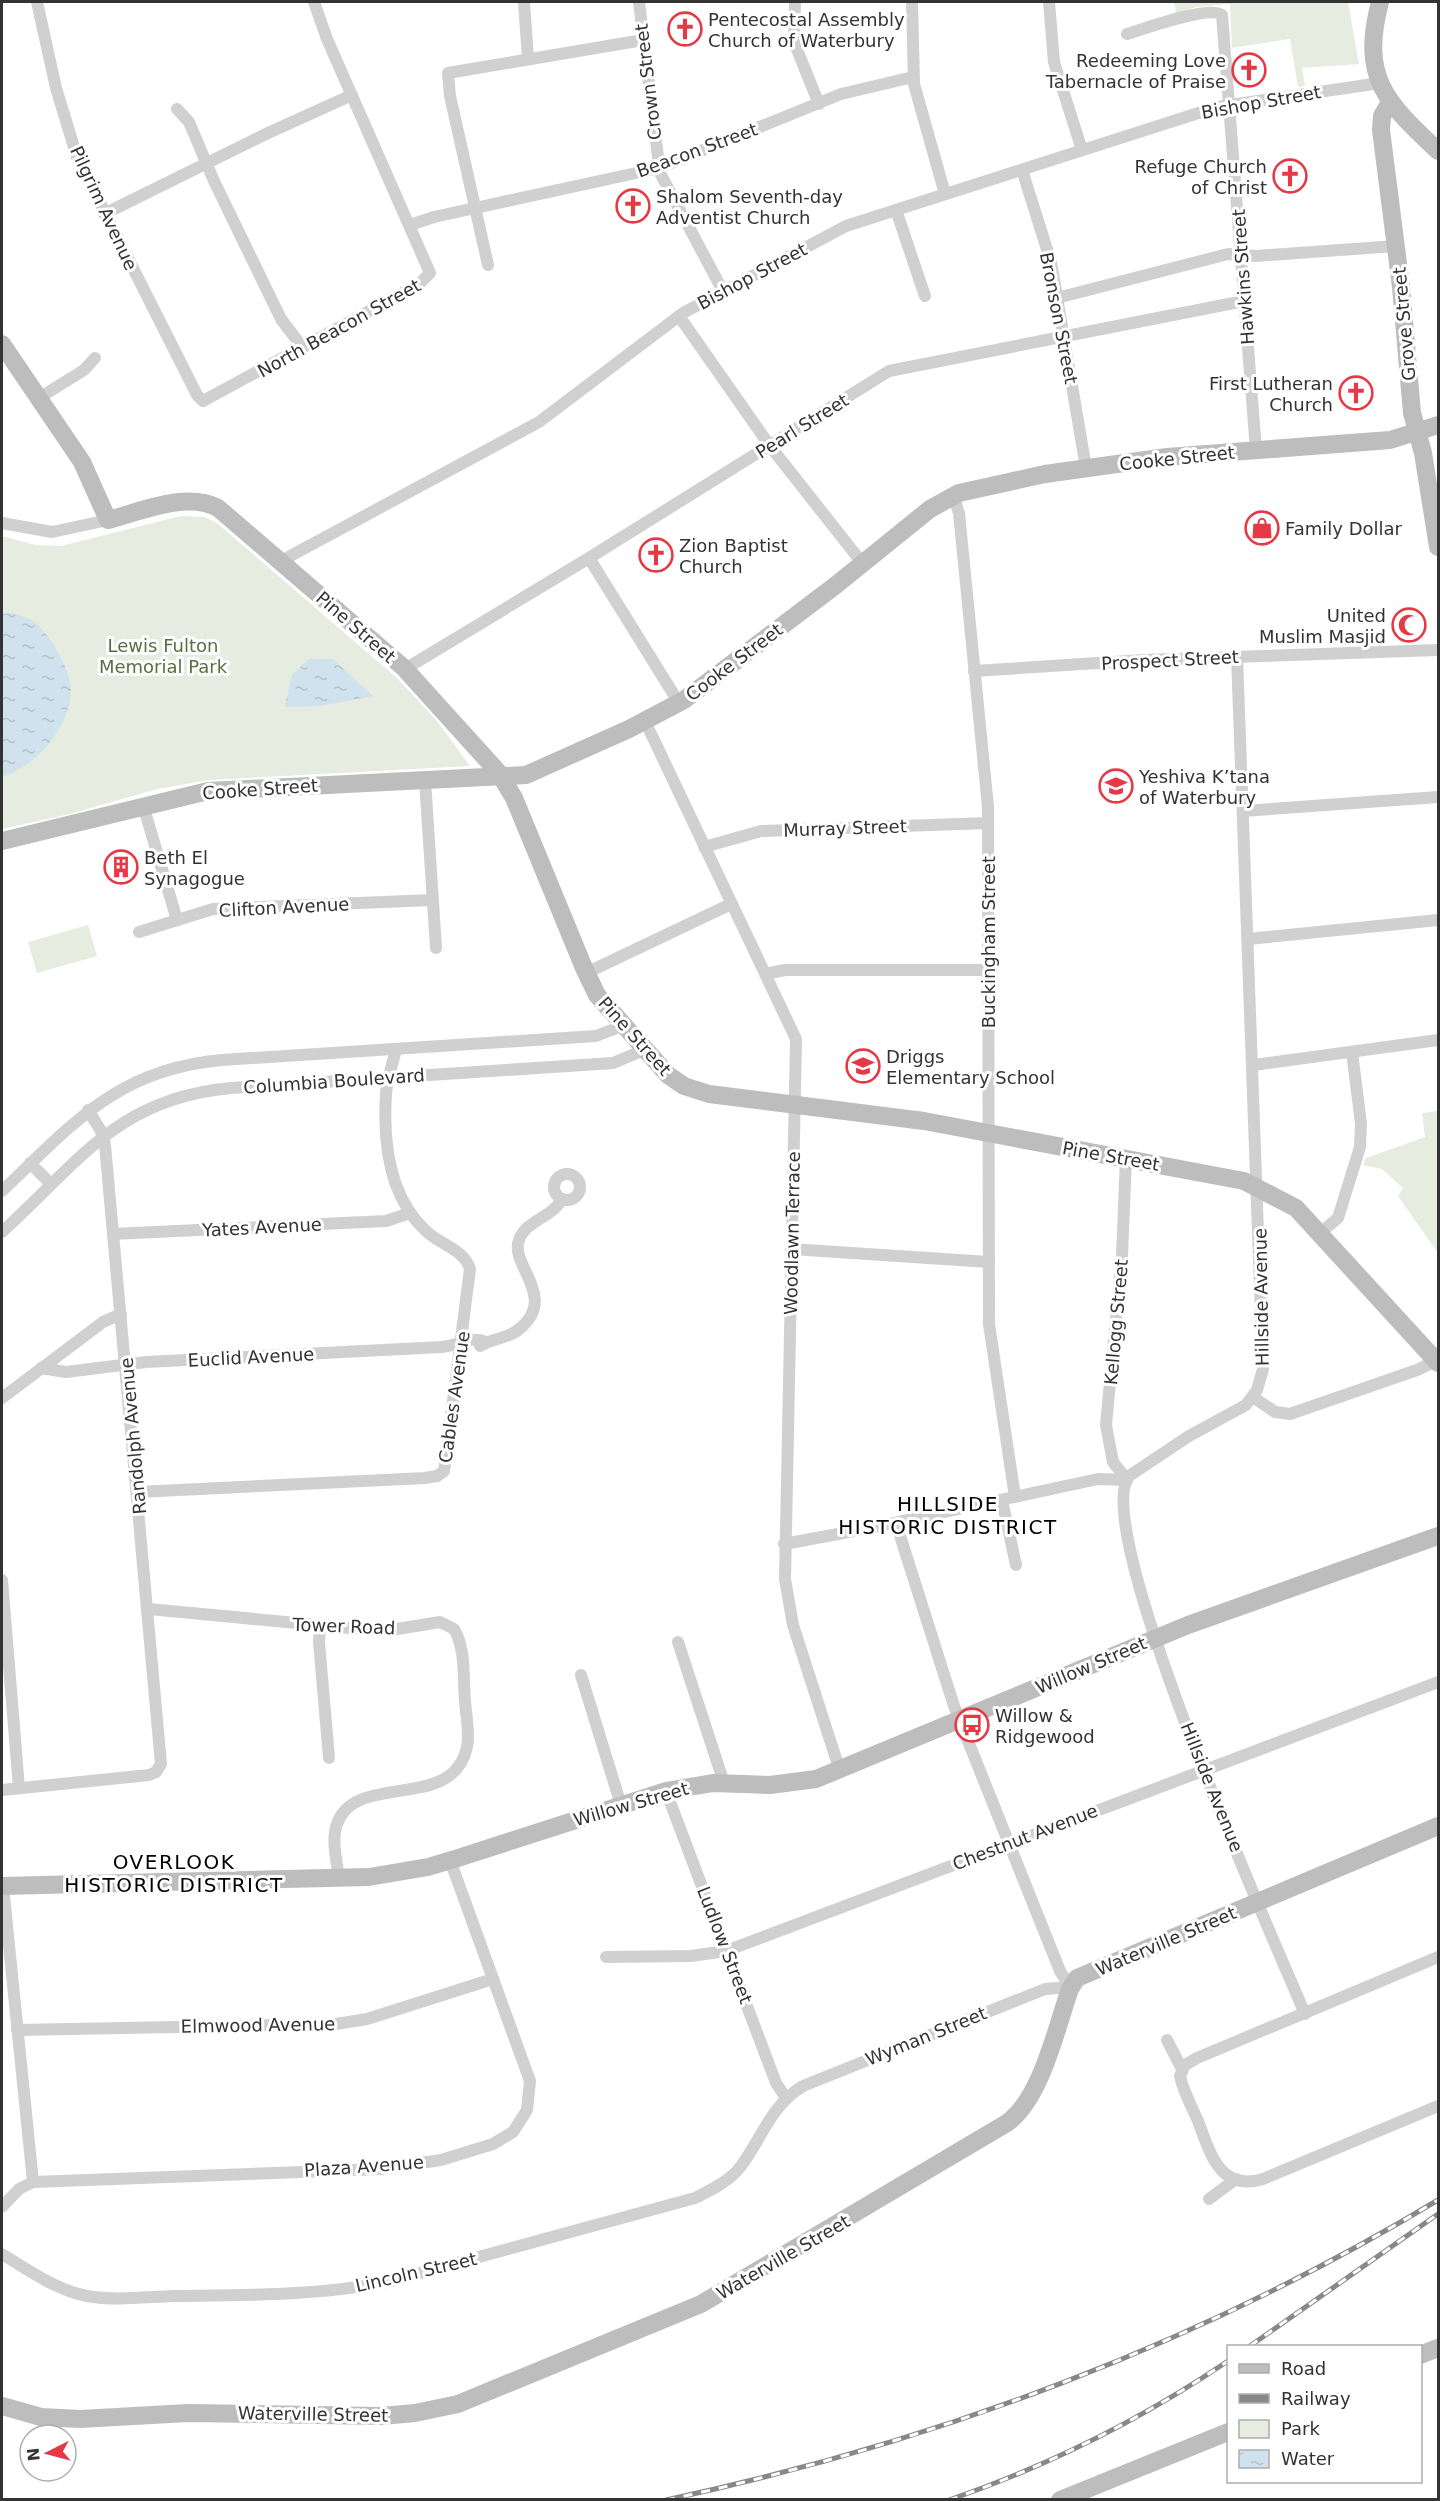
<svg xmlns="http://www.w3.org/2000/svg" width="1440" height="2501" viewBox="0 0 1440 2501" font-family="'DejaVu Sans',sans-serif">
<defs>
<pattern id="water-ripples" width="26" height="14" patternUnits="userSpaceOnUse" patternTransform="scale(1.5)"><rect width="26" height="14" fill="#cfe2ee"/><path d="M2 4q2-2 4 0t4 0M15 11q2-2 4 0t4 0" fill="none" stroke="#b2c2cd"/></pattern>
</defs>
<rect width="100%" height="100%" fill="#fff"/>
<g fill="#e6ecdf">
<path d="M1174,2H1348L1359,64L1302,68L1305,86L1298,87L1290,39L1232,48L1230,4L1196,7L1176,13Z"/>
<path d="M181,516L204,517L217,523L398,679L437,721L470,766L208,780L157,789L70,814L2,829V536L35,545L61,546Z"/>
<path d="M88,925L97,956L37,973L28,942Z"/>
<path d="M1438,1111V1253L1398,1196L1403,1188L1382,1169L1363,1165L1366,1158L1425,1137L1422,1113Z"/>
</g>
<g fill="url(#water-ripples)">
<path d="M13,613C19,615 25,617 31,620C46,628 67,664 70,682C77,720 37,767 2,777V614Z"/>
<path d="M309,659H333L373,696L321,706L285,707L292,675Z"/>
</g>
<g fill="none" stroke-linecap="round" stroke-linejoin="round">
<g stroke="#d0d0d0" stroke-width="12">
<path d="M37,2L56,88L77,157L197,395L203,401L419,284L430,273L327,39L314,2"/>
<path d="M524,2L528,59"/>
<path d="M639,2L660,173L723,291"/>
<path d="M795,2L794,42L819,104"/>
<path d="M912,2L914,84L945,194"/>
<path d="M1049,2L1054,62L1082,150"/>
<path d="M1127,34C1144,29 1209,5 1222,15L1256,450"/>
<path d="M177,109L189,122L214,181L281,319L303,348"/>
<path d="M1022,170L1051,262L1086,468"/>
<path d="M896,210L925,296"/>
<path d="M104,214L268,133L352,95"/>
<path d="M410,225L434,217L659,168L841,94L913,77"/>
<path d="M488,265L450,96L448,73L643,40"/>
<path d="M1057,298L1228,254L1256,256L1396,246"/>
<path d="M679,316L770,446L863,564"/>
<path d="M39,398L84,370L95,358"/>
<path d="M953,495L959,513L988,807L989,1324L1015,1497"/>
<path d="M2,523L52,532L108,520"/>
<path d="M589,558L679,703"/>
<path d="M281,561L539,422L683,313L846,226L1217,107L1380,83"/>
<path d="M1237,657L1263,1369L1257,1390L1246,1405L1189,1436L1129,1476C1089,1528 1274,1940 1305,2014"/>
<path d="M405,669L589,558L889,371L1244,301"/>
<path d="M974,671L1144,660L1438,650"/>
<path d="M645,721L796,1039L785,1579L793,1625L840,1771"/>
<path d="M425,780L436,948"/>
<path d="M143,805L177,920"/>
<path d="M1243,811L1438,797"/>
<path d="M704,847L761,831L988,823"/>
<path d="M139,932L213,909L432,900"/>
<path d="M1248,939L1438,920"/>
<path d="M586,973L731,904"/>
<path d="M765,974L785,970H988"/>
<path d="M1253,1065L1438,1040"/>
<path d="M1126,1158L1122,1255L1106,1425L1113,1462L1127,1480"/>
<path d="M30,1163L51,1184"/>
<circle cx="567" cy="1187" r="13"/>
<path d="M2,1191C73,1124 117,1069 222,1060L596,1036L622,1026"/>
<path d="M2,1232C79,1162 118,1098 231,1088L613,1063L644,1050"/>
<path d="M113,1234L386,1221L410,1213"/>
<path d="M1319,1234L1338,1218L1360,1147L1361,1124L1352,1052"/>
<path d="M791,1249L989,1262"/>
<path d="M480,1346C492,1338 507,1339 518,1330C560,1298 509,1265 519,1240C525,1221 553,1217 562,1199"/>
<path d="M41,1368L66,1372L146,1362L442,1347C457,1346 472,1335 486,1342"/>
<path d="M1253,1397L1275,1412L1290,1414L1417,1370L1436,1361"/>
<path d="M2,1398L103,1322L121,1314"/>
<path d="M138,1492L425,1478L437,1476L444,1471L470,1269C465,1250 439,1244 426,1231C389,1197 383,1141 386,1094C387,1079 393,1063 396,1049"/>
<path d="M1002,1500L1016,1565"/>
<path d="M896,1523L954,1706L1060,1971L1070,1987"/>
<path d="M784,1544L870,1528L1098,1479L1127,1480"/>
<path d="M2,1580L19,1788"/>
<path d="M149,1609L360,1629L391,1630L440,1622L454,1629C466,1648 463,1680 465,1701C466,1716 470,1733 467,1747C453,1813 355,1771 337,1824C331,1840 337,1862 339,1879"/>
<path d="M320,1626L319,1642L329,1758"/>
<path d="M678,1642L724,1783"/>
<path d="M581,1675L621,1805"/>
<path d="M2,1790L149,1775L156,1772L161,1764L105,1145L101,1131L88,1110"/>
<path d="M666,1791L776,2083L786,2098"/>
<path d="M3,1886L33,2182"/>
<path d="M606,1957L691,1956L726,1951L1438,1682"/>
<path d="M1438,1957L1197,2058L1185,2065L1180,2076C1183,2091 1192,2107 1198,2121C1210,2152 1219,2192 1263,2179L1438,2106"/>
<path d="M17,2030L336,2024L367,2019L493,1979"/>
<path d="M1167,2040L1182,2069"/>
<path d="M1209,2199L1236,2179"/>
<path d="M2,2207L19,2189L33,2182L380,2169L441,2160L493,2144L513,2132L527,2110L530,2081L450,1860"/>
<path d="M2,2254C28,2270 56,2290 87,2296C115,2301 145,2297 173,2296C245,2295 321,2296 391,2281L695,2198C711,2190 730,2181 741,2166C762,2138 771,2105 803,2086L1045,1989L1070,1987"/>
</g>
<g stroke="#bdbdbd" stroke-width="18">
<path d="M1380,2C1360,78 1386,102 1438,151"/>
<path d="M1390,102L1382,116L1381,130L1401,287L1412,413L1423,453L1438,547"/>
<path d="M2,344L82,462L108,520C140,512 186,491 218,508L404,668L499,773L514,798L584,968L597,995L668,1075L684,1086L709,1094L924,1121L1244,1181L1296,1208L1438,1363"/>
<path d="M2,841L208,791L526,775L629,729L684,700L836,585L930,509L959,493L1045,474L1167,457L1390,440L1438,425"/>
<path d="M2,1886L369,1877L428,1867L458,1858L666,1791L713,1783L770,1785L816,1779L1188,1625L1438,1536"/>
<path d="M1420,2355L1438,2348"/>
<path d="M2,2406L41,2417L80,2419L188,2413L382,2416L415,2413L458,2404L701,2304L1007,2123C1041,2099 1056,2029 1070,1989L1077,1978L1438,1826"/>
<path d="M1060,2500L1228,2432"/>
</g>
<defs>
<g id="rail">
<path d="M1250,2346L1438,2214"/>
<path d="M666,2500C937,2442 1201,2343 1438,2200"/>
<path d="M949,2500C1048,2466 1142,2419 1228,2361"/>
</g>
</defs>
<use href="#rail" stroke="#888" stroke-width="5"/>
<use href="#rail" stroke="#fff" stroke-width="3" stroke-dasharray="9" stroke-linecap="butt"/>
</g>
<defs>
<symbol id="church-ring" viewBox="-11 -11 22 22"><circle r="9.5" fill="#fff" stroke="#e63946" stroke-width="1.5"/><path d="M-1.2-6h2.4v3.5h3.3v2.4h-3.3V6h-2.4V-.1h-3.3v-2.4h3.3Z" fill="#e63946"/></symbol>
<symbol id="shop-ring" viewBox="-11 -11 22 22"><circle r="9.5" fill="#fff" stroke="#e63946" stroke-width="1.5"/><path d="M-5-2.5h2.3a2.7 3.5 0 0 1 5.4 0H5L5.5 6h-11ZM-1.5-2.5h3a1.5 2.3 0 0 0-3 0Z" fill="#e63946"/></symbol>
<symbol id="mosque-ring" viewBox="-11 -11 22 22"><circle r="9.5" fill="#fff" stroke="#e63946" stroke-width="1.5"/><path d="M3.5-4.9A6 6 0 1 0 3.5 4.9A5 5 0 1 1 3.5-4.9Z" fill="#e63946"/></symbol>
<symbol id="school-ring" viewBox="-11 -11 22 22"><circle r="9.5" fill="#fff" stroke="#e63946" stroke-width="1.5"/><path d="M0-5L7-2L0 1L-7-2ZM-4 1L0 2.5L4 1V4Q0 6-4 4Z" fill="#e63946"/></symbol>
<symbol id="building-ring" viewBox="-11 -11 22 22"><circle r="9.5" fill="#fff" stroke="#e63946" stroke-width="1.5"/><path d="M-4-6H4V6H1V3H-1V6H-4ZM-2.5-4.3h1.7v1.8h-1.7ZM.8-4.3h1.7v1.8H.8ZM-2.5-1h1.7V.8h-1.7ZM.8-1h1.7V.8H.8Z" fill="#e63946"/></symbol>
<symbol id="bus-ring" viewBox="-11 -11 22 22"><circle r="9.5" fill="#fff" stroke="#e63946" stroke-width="1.5"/><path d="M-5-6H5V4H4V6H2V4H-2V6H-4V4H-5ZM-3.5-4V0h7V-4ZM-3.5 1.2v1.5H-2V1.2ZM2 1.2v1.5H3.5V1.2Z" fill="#e63946"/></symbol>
</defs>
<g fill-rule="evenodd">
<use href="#church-ring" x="666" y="10" width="38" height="38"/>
<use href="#church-ring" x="1230" y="51" width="38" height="38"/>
<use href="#church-ring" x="1271" y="157" width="38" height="38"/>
<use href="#church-ring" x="614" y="187" width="38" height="38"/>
<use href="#church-ring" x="1337" y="374" width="38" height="38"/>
<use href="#shop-ring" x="1243" y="509" width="38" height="38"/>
<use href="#church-ring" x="637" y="536" width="38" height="38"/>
<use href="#mosque-ring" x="1390" y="606" width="38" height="38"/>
<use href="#school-ring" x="1097" y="767" width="38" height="38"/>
<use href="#building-ring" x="102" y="848" width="38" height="38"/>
<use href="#school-ring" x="844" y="1047" width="38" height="38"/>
<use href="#bus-ring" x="953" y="1706" width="38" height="38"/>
</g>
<g text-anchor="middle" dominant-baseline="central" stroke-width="6" stroke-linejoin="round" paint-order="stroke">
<g font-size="18" fill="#333" stroke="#fff" text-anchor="start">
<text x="708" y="19">Pentecostal Assembly<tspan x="708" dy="21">Church of Waterbury</tspan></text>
<text x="1226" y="60" text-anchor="end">Redeeming Love<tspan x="1226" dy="21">Tabernacle of Praise</tspan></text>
<text x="1267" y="166" text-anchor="end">Refuge Church<tspan x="1267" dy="21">of Christ</tspan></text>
<text x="656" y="196">Shalom Seventh-day<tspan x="656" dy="21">Adventist Church</tspan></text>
<text x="1333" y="383" text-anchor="end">First Lutheran<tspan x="1333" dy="21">Church</tspan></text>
<text x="1285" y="528">Family Dollar</text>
<text x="679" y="545">Zion Baptist<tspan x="679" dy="21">Church</tspan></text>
<text x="1386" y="615" text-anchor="end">United<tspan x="1386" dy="21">Muslim Masjid</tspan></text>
<text x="1139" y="776">Yeshiva K’tana<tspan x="1139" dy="21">of Waterbury</tspan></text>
<text x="144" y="857">Beth El<tspan x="144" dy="21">Synagogue</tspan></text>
<text x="886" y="1056">Driggs<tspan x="886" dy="21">Elementary School</tspan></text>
<text x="995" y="1715">Willow &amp;<tspan x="995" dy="21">Ridgewood</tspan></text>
</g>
<g font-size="18" fill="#333" stroke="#fff">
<text transform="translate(648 82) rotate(-97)">Crown Street</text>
<text transform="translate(1261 102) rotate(-10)">Bishop Street</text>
<text transform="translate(697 150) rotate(-20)">Beacon Street</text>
<text transform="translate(104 208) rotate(65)">Pilgrim Avenue</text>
<text transform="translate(752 276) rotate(-28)">Bishop Street</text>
<text transform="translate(1243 277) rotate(-94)">Hawkins Street</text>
<text transform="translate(1059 318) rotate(79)">Bronson Street</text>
<text transform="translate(1404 324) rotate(-95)">Grove Street</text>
<text transform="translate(339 328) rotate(-29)">North Beacon Street</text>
<text transform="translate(802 426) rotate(-32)">Pearl Street</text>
<text transform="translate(1177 458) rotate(-6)">Cooke Street</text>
<text transform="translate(356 627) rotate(41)">Pine Street</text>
<text transform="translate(1170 660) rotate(-3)">Prospect Street</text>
<text transform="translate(734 662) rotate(-37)">Cooke Street</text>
<text transform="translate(260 789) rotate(-4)">Cooke Street</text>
<text transform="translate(845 828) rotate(-2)">Murray Street</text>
<text transform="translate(284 907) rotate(-3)">Clifton Avenue</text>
<text transform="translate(988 942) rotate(-90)">Buckingham Street</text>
<text transform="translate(635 1036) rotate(48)">Pine Street</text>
<text transform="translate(334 1081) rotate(-4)">Columbia Boulevard</text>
<text transform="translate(1111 1156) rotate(10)">Pine Street</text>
<text transform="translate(262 1227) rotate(-3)">Yates Avenue</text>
<text transform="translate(792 1233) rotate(-89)">Woodlawn Terrace</text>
<text transform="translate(1261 1297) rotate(-91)">Hillside Avenue</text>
<text transform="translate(1116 1322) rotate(-85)">Kellogg Street</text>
<text transform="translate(251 1357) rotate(-3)">Euclid Avenue</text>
<text transform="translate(454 1397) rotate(-82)">Cables Avenue</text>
<text transform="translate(133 1436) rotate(-95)">Randolph Avenue</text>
<text transform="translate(344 1626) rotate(2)">Tower Road</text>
<text transform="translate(1091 1665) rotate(-23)">Willow Street</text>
<text transform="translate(1212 1787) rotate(68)">Hillside Avenue</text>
<text transform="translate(631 1804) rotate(-16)">Willow Street</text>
<text transform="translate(1025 1837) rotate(-21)">Chestnut Avenue</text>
<text transform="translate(1166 1941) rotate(-23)">Waterville Street</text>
<text transform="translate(725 1945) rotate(69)">Ludlow Street</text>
<text transform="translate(258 2025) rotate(-1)">Elmwood Avenue</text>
<text transform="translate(926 2036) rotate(-22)">Wyman Street</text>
<text transform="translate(364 2166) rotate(-4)">Plaza Avenue</text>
<text transform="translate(783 2257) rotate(-30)">Waterville Street</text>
<text transform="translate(416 2272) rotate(-13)">Lincoln Street</text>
<text transform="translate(313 2414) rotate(1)">Waterville Street</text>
</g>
<g font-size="18" fill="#56703f" stroke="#fff">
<text x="163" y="645">Lewis Fulton<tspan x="163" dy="21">Memorial Park</tspan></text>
</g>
<g font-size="20" letter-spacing="1.5" fill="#000" stroke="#fff">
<text x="948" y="1504">HILLSIDE<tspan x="948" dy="23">HISTORIC DISTRICT</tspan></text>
<text x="174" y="1862">OVERLOOK<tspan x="174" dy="23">HISTORIC DISTRICT</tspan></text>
</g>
</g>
<rect width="1440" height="2501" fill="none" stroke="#333333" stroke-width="6"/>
<rect x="1227" y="2345" width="195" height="138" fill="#ffffff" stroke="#adadad" stroke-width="1.5"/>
<rect x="1239" y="2364" width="30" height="9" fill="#bdbdbd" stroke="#adadad" stroke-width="1.5"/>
<text x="1281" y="2375" font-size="18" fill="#333333">Road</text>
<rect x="1239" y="2394" width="30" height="9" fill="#888888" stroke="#adadad" stroke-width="1.5"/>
<text x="1281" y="2405" font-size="18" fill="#333333">Railway</text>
<rect x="1239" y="2420" width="30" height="18" fill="#e6ecdf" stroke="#adadad" stroke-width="1.5"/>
<text x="1281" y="2435" font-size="18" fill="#333333">Park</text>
<rect x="1239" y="2450" width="30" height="18" fill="url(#water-ripples)" stroke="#adadad" stroke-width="1.5"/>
<text x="1281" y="2465" font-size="18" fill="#333333">Water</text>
<g transform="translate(48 2453) rotate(264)"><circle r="28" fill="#ffffff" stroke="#adadad" stroke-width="1.5"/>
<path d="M0-4.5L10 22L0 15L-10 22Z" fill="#e63946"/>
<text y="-9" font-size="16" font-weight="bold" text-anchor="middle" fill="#333333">N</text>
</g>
</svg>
